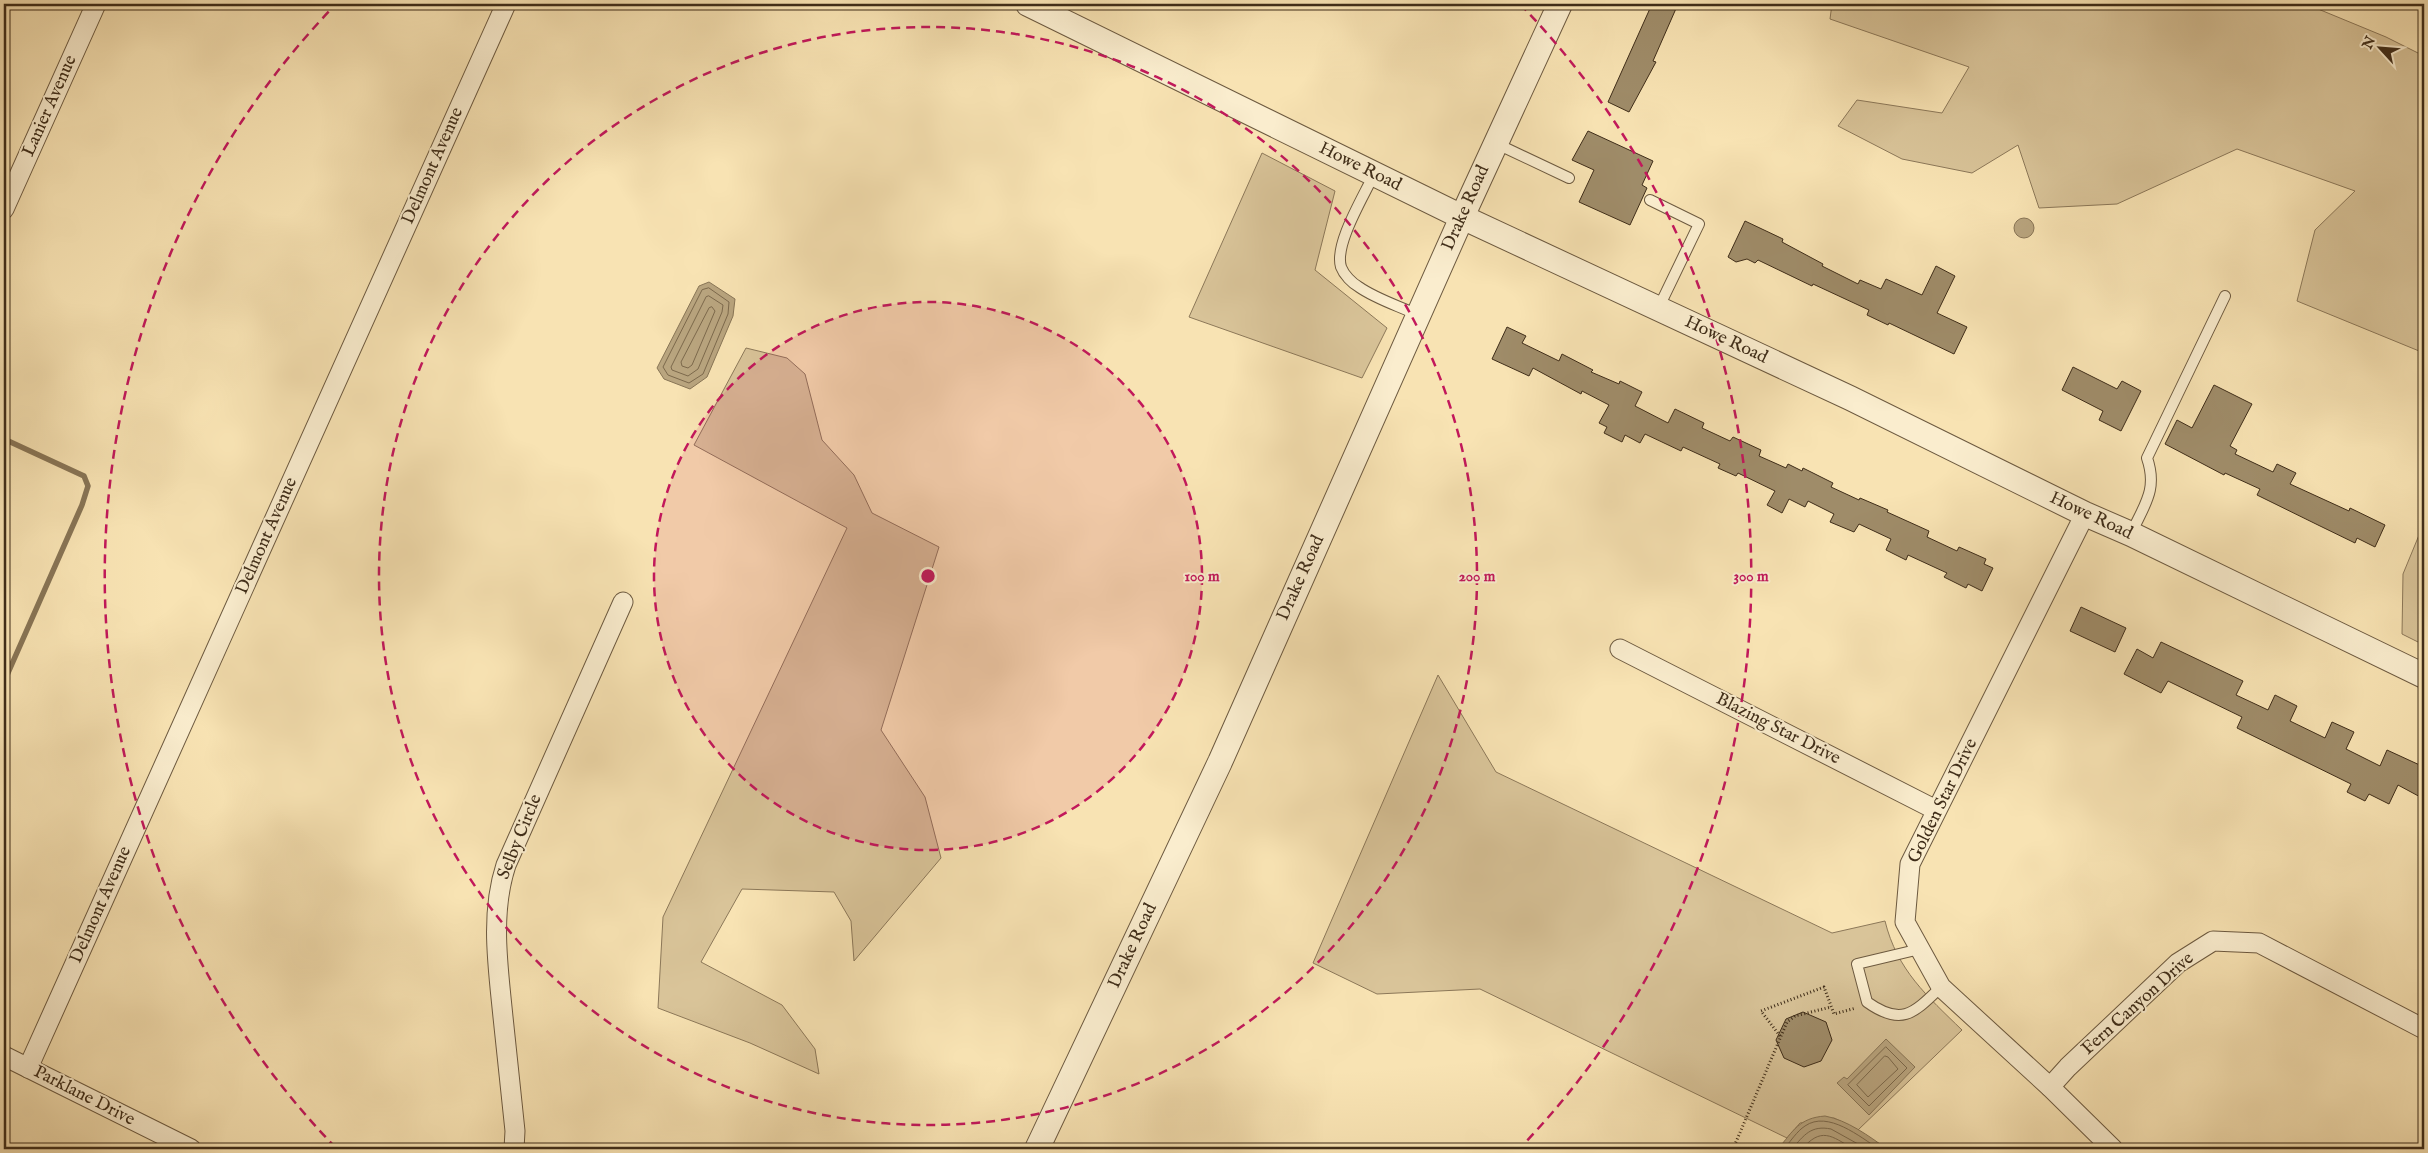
<svg xmlns="http://www.w3.org/2000/svg" width="2428" height="1153" viewBox="0 0 2428 1153" font-family="'IM FELL English',serif">
<rect width="100%" height="100%" fill="#f8e3b3"/>
<filter id="stains"><feTurbulence type="fractalNoise" baseFrequency=".004" numOctaves="4"/><feColorMatrix values="0 0 0 0 .2 0 0 0 0 .09 0 0 0 0 .02 0 0 0 .5 -.17"/></filter>
<radialGradient id="worn" r=".72"><stop offset=".6" stop-color="#630" stop-opacity="0"/><stop offset="1" stop-color="#630" stop-opacity=".3"/></radialGradient>
<g fill="#d9c499" stroke="#8c7859">
<path d="M1832,4H2306L2386,37L2424,56V353L2297,301L2315,230L2355,191L2237,149L2117,204L2039,208L2018,145L1972,173L1902,159L1838,126L1857,100L1942,113L1969,67L1830,19Z"/>
<path d="M1262,153L1335,191L1315,270L1387,328L1362,378L1189,317Z"/>
<path d="M746,348L787,358L805,374L822,440L854,475L872,513L939,547L881,730L925,797L941,858L854,961L851,921L834,892L742,889L701,962L782,1005L815,1049L819,1074L750,1043L658,1008L663,917L847,528L694,445Z"/>
<path d="M2424,523V645L2402,634L2403,574Z"/>
<path d="M1438,675L1496,772L1832,933L1885,921C1897,970 1927,996 1962,1030L1858,1130L1834,1118L1800,1123L1787,1138L1480,989L1377,994L1313,963Z"/>
</g>
<g fill="#b9a57f" stroke="#887556">
<circle cx="2024" cy="228" r="10"/>
<path d="M709,282L735,299L733,316L707,377L690,389L664,379L657,368L699,286Z"/>
<path d="M1886,1039L1915,1067L1869,1115L1837,1083L1844,1077L1847,1079Z"/>
<path d="M1825,1116C1847,1120 1869,1136 1887,1149H1778C1793,1131 1799,1118 1825,1116Z"/>
</g>
<g fill="none" stroke-linecap="round" stroke-linejoin="round">
<g stroke="#7c694c" stroke-width="1">
<path d="M709,288L729,302L728,314L703,374L689,383L668,375L663,367L702,290Z"/>
<path d="M709,296L723,305L722,312L698,369L688,376L672,370L671,367L706,297Z"/>
<path d="M712,307L715,311L692,365L688,368L682,366L681,362L709,308Z"/>
<path d="M1886,1047L1907,1068L1869,1106L1848,1085Z"/>
<path d="M1885,1056L1888,1057L1898,1069L1868,1097L1857,1085Z"/>
<path d="M1784,1149C1790,1142 1797,1131 1805,1126C1828,1110 1860,1137 1879,1149"/>
<path d="M1792,1149C1804,1135 1811,1125 1831,1129L1867,1149"/>
<path d="M1802,1149C1821,1127 1831,1135 1853,1149"/>
</g>
<path stroke="#887556" stroke-width="5.5" d="M4,439L84,476L88,486L82,505L4,682"/>
</g>
<g fill="#9f8c69" stroke="#3f2d19">
<path d="M1652,4H1678L1653,61L1656,62L1629,112L1608,102Z"/>
<path d="M1588,131L1653,161L1642,185L1647,188L1630,225L1579,202L1594,170L1572,160Z"/>
<path d="M1745,221L1783,239L1782,242L1823,264L1822,266L1858,284L1860,280L1881,289L1886,279L1922,295L1936,266L1955,276L1937,313L1967,327L1954,354L1889,323L1888,325L1867,315L1869,310L1813,284L1812,286L1758,260L1755,263L1747,259L1736,262L1728,257Z"/>
<path d="M1507,327L1526,336L1522,343L1559,361L1562,354L1593,370L1591,372L1619,384L1620,381L1642,392L1635,406L1668,423L1675,409L1704,423L1702,428L1730,441L1733,437L1761,450L1759,456L1786,468L1788,464L1802,471L1803,468L1833,483L1831,487L1859,500L1860,498L1888,510L1887,512L1929,531L1927,537L1957,551L1959,547L1986,559L1984,564L1993,568L1982,591L1968,584L1966,588L1944,577L1947,573L1908,555L1906,560L1886,550L1891,539L1859,524L1854,532L1830,522L1834,514L1808,501L1805,507L1789,499L1782,513L1767,505L1775,491L1738,473L1736,476L1718,468L1720,464L1683,447L1681,451L1645,434L1640,443L1625,435L1622,442L1604,433L1607,427L1599,423L1609,405L1582,391L1581,394L1533,368L1529,376L1492,359Z"/>
<path d="M2073,367L2117,389L2122,381L2141,391L2121,431L2099,420L2103,411L2062,390Z"/>
<path d="M2214,385L2252,404L2230,446L2237,450L2235,454L2273,472L2277,464L2296,473L2290,484L2349,511L2350,508L2385,525L2375,547L2357,538L2355,543L2318,525L2257,495L2260,489L2225,473L2224,475L2165,444L2177,420L2192,428Z"/>
<path d="M2081,607L2126,628L2115,652L2070,631Z"/>
<path d="M2161,642L2243,681L2236,695L2268,710L2275,695L2297,706L2290,721L2325,738L2332,722L2354,732L2346,749L2380,766L2387,750L2424,767V799L2398,785L2389,804L2369,794L2365,801L2347,792L2351,784L2237,728L2242,717L2168,681L2161,693L2124,674L2137,649L2153,658Z"/>
<path d="M1803,1012L1826,1022L1832,1040L1821,1061L1804,1067L1784,1058L1776,1040L1786,1019Z"/>
</g>
<g fill="none" stroke-linecap="round" stroke-linejoin="round">
<defs>
<g id="service">
<path d="M1495,143L1569,178"/>
<path d="M1374,174C1364,196 1334,244 1341,267C1344,275 1352,283 1359,287C1376,299 1399,306 1418,315"/>
<path d="M1650,200L1699,224L1658,309"/>
<path d="M2131,534C2144,505 2158,490 2147,458L2225,296"/>
<path d="M1920,949L1857,964L1867,1002C1902,1027 1914,1013 1941,987"/>
</g>
<g id="minor">
<path d="M4,209L96,4"/>
<path d="M2085,514L1910,864L1905,922L1941,987L2050,1087L2113,1149"/>
<path d="M1620,649L1936,810"/>
<path d="M4,1056L191,1149"/>
<path d="M28,1068L506,4"/>
<path d="M2050,1087L2068,1067L2178,963L2213,941L2259,943L2424,1029"/>
<path d="M514,1149L515,1131C511,1093 507,1055 503,1017C498,966 490,914 506,865L623,602"/>
</g>
<g id="tertiary">
<path d="M1028,4L1462,217L1850,398L2085,514L2131,534L2424,676"/>
<path d="M1037,1149L1220,762L1462,217L1560,4"/>
</g>
</defs>
<use href="#service" stroke="#6d5a40" stroke-width="12"/>
<use href="#minor" stroke="#6d5a40" stroke-width="21"/>
<use href="#tertiary" stroke="#6d5a40" stroke-width="26"/>
<g stroke="#3f2d19" stroke-width="3" stroke-dasharray="1 2.5" stroke-linecap="butt">
<path d="M1780,1036L1761,1011L1824,987L1834,1014L1856,1008"/>
<path d="M1733,1149L1787,1022L1795,1016L1831,1007"/>
</g>
<use href="#service" stroke="#faedce" stroke-width="10"/>
<use href="#minor" stroke="#faedce" stroke-width="19"/>
<use href="#tertiary" stroke="#faedce" stroke-width="24"/>
</g>
<circle cx="928" cy="576" r="274" fill="#c2185b" fill-opacity=".12"/>
<g fill="none" stroke="#c2185b" stroke-width="2.5" stroke-dasharray="9 6">
<circle cx="928" cy="576" r="274"/>
<circle cx="928" cy="576" r="549"/>
<path d="M336 1148A823 823 0 0 1 336 4M1520 4A823 823 0 0 1 1520 1148"/>
</g>
<g text-anchor="middle" dominant-baseline="central" stroke-width="4" stroke-linejoin="round" paint-order="stroke">
<g font-size="18" fill="#3f2d19" stroke="#faedce">
<text transform="translate(50 106) rotate(-66)">Lanier Avenue</text>
<text transform="translate(433 166) rotate(-66)">Delmont Avenue</text>
<text transform="translate(1360 167) rotate(26)">Howe Road</text>
<text transform="translate(1466 208) rotate(-66)">Drake Road</text>
<text transform="translate(1726 340) rotate(25)">Howe Road</text>
<text transform="translate(2091 516) rotate(25)">Howe Road</text>
<text transform="translate(267 536) rotate(-66)">Delmont Avenue</text>
<text transform="translate(1301 578) rotate(-66)">Drake Road</text>
<text transform="translate(1778 729) rotate(27)">Blazing Star Drive</text>
<text transform="translate(1943 801) rotate(-64)">Golden Star Drive</text>
<text transform="translate(520 837) rotate(-68)">Selby Circle</text>
<text transform="translate(101 905) rotate(-66)">Delmont Avenue</text>
<text transform="translate(1133 946) rotate(-65)">Drake Road</text>
<text transform="translate(2138 1004) rotate(-42)">Fern Canyon Drive</text>
<text transform="translate(84 1096) rotate(27)">Parklane Drive</text>
</g>
</g>
<circle cx="928" cy="576" r="8" fill="#c2185b" stroke="#faedce" stroke-width="2.5"/>
<g font-size="15" text-anchor="middle" font-weight="bold" fill="#c2185b" stroke="#faedce" stroke-width="4" stroke-linejoin="round" paint-order="stroke">
<text x="1202" y="581">100 m</text>
<text x="1477" y="581">200 m</text>
<text x="1751" y="581">300 m</text>
</g>
<rect width="2428" height="1153" fill="none" stroke="#f8e3b3" stroke-width="20"/>
<rect x="5" y="5" width="2418" height="1143" fill="none" stroke="#3f2d19" stroke-width="2.5"/>
<rect x="10" y="10" width="2408" height="1133" fill="none" stroke="#3f2d19"/>
<g transform="translate(2380 48) rotate(296)" stroke="#faedce" stroke-width="4" paint-order="stroke">
<path d="M0-4L9 19L0 12L-9 19Z" fill="#3f2d19"/>
<text y="-8" font-size="14" font-weight="bold" text-anchor="middle" fill="#3f2d19">N</text>
</g>
<rect width="100%" height="100%" filter="url(#stains)"/>
<rect width="100%" height="100%" fill="url(#worn)"/>
</svg>
